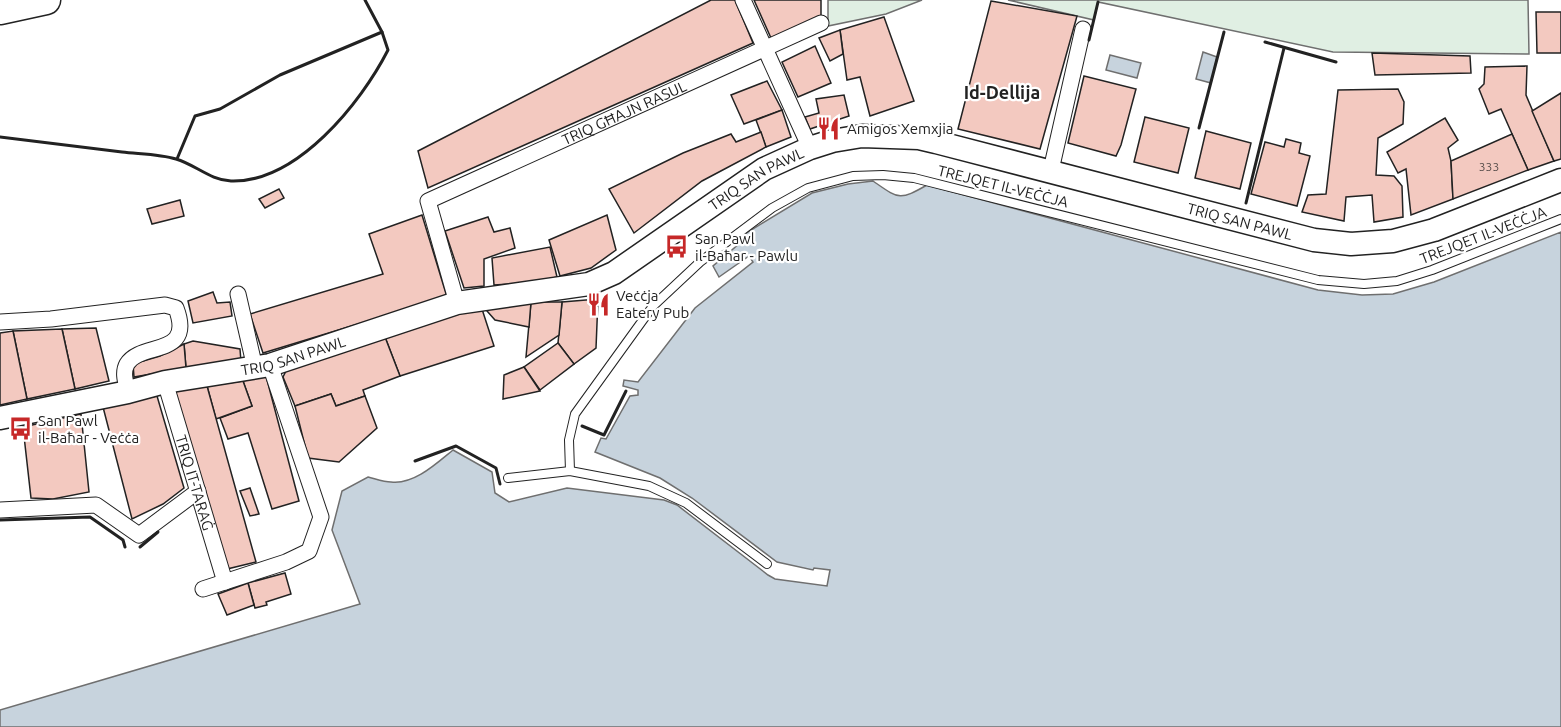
<svg xmlns="http://www.w3.org/2000/svg" width="1561" height="727" viewBox="0 0 1561 727" font-family="Ubuntu,sans-serif">
<rect width="100%" height="100%" fill="#fff"/>
<g fill="#e0efe3" stroke="#6f6f6f" stroke-width="1.5">
<path d="M828,0H922L886,14L828,26Z"/>
<path d="M1008,0H1528L1529,54L1333,52L1098,2L1094,20Z"/>
</g>
<g fill="#c7d3dd" stroke="#6f6f6f" stroke-width="1.5">
<path d="M1203,52L1217,57L1211,83L1196,79Z"/>
<path d="M1110,55L1141,63L1137,78L1106,70Z"/>
<path d="M873,181C899,199 899,201 927,185L1318,290L1362,295L1393,294L1434,282L1561,232V727H0V710L360,604L332,530L342,491L368,477C376,479 384,482 391,482C414,485 437,463 453,450L492,472L495,493L509,502L567,488L664,500L677,505L768,575L775,579L827,586L830,570L814,568L813,570L777,562L692,498L660,478L595,452L601,438L606,439L630,396L638,395V390L623,386L624,380L638,382L695,308L753,262L749,256L719,277L713,266L740,243L738,238L812,193L848,184Z"/>
</g>
<g fill="#f3c9c0" stroke="#222" stroke-width="1.5">
<path d="M711,0H735L753,43L428,188L418,151Z"/>
<path d="M754,0H821V17L771,38Z"/>
<path d="M991,1L1077,16L1040,149L958,129Z"/>
<path d="M1536,12H1561V53H1537Z"/>
<path d="M884,17L914,101L870,116L860,77L847,80L840,30Z"/>
<path d="M840,30L843,54L830,61L819,38Z"/>
<path d="M815,46L831,83L798,97L782,62Z"/>
<path d="M1372,53L1470,56L1471,73L1375,75Z"/>
<path d="M1527,66L1526,95L1554,161L1528,170L1501,109L1489,114L1479,89L1484,84L1485,67Z"/>
<path d="M1084,76L1136,89L1121,145L1116,156L1068,143Z"/>
<path d="M767,81L782,110L744,124L731,95Z"/>
<path d="M1398,89L1404,102L1403,124L1378,138L1376,175L1394,176L1402,186L1403,217L1374,222L1372,195L1346,197L1344,221L1302,212L1308,195L1326,194L1338,90Z"/>
<path d="M1561,93V159L1554,161L1532,111Z"/>
<path d="M844,95L849,116L810,129L805,117L819,113L816,99Z"/>
<path d="M782,110L791,137L766,147L756,120Z"/>
<path d="M1145,117L1189,128L1178,173L1134,162Z"/>
<path d="M1445,118L1458,140L1448,148L1451,161L1453,199L1411,215L1406,169L1398,173L1387,152Z"/>
<path d="M1206,131L1251,143L1240,189L1195,178Z"/>
<path d="M761,132L766,147L702,181L634,233L609,189L683,153L731,134L736,142Z"/>
<path d="M1512,134L1528,170L1453,199L1451,161Z"/>
<path d="M1286,139L1301,143L1299,153L1310,156L1297,206L1251,194L1265,142L1284,147Z"/>
<path d="M279,189L284,198L265,208L259,199Z"/>
<path d="M180,200L184,216L152,224L147,209Z"/>
<path d="M422,215L447,297L263,353L250,314L383,274L369,234Z"/>
<path d="M607,215L616,250L591,268L560,276L549,240Z"/>
<path d="M488,217L494,232L510,228L515,248L484,259V286L464,288L445,231Z"/>
<path d="M550,247L557,277L530,283L494,285L492,258Z"/>
<path d="M213,292L217,303L230,302L232,316L193,323L188,301Z"/>
<path d="M598,299L596,348L574,364L558,343L562,302Z"/>
<path d="M531,302H562L559,335L526,357Z"/>
<path d="M531,302L529,327L495,320L487,311V304Z"/>
<path d="M481,306L494,346L400,376L385,337Z"/>
<path d="M96,328L109,381L75,389L62,329Z"/>
<path d="M62,329L75,389L27,399L13,331Z"/>
<path d="M13,331L27,399L0,405V333Z"/>
<path d="M385,337L400,376L363,390L365,396L336,406L331,394L295,406L283,377L288,367Z"/>
<path d="M193,341L240,349L241,362L186,368L184,344Z"/>
<path d="M558,343L574,364L540,390L524,367Z"/>
<path d="M184,344L186,368L134,377L133,364L160,356Z"/>
<path d="M524,367L540,391L503,399L504,375Z"/>
<path d="M266,376L299,501L272,509L248,433L228,439L220,418L252,406L243,381Z"/>
<path d="M243,381L252,406L216,419L207,386Z"/>
<path d="M207,386L256,562L227,569L175,391Z"/>
<path d="M331,394L336,406L365,396L377,428L339,462L308,458L295,406Z"/>
<path d="M157,396L184,488L163,504L132,519L103,407Z"/>
<path d="M81,414L89,492L53,499L31,498L23,427Z"/>
<path d="M250,488L259,514L250,516L240,491Z"/>
<path d="M285,573L291,594L266,602L267,605L255,608L248,583Z"/>
<path d="M248,583L254,605L227,615L218,594Z"/>
</g>
<g fill="none" stroke-linecap="round" stroke-linejoin="round">
<defs>
<g id="lane">
<path d="M570,471L569,440L575,414L653,306L700,262L772,208L808,188L853,176L883,175L914,178L1318,280L1364,284L1397,281L1432,270L1561,219"/>
<path d="M508,478L570,471L649,486L686,503L767,564"/>
</g>
<g id="street">
<path d="M743,0L810,148"/>
<path d="M1051,170L1083,29"/>
<path d="M238,294L255,368"/>
<path id="s1" d="M457,303L428,201L821,23"/>
<path d="M0,322L51,319L165,305L176,308C195,358 141,341 127,364C122,373 126,383 128,392"/>
<path id="s2" d="M165,382L225,582"/>
<path d="M0,510L96,505L139,535L198,491"/>
<path d="M203,589L286,562L309,551L321,517L270,365"/>
</g>
<g id="secondary">
<path id="s3" d="M0,418L128,392L165,382L270,365L457,303L589,284L614,273L764,169L810,148L832,141L862,136L919,138L936,142L1314,240L1351,244L1393,241L1434,230L1561,180"/>
</g>
<path id="highway" d="M0,10L46,0"/>
</defs>
<use href="#lane" stroke="#222" stroke-width="10"/>
<use href="#street" stroke="#222" stroke-width="17"/>
<use href="#secondary" stroke="#222" stroke-width="25"/>
<use href="#highway" stroke="#222" stroke-width="31"/>
<use href="#lane" stroke="#fff" stroke-width="8"/>
<use href="#street" stroke="#fff" stroke-width="15"/>
<use href="#secondary" stroke="#fff" stroke-width="22"/>
<use href="#highway" stroke="#fff" stroke-width="28"/>
<g stroke="#222" stroke-width="3">
<path d="M365,0L382,32"/>
<path d="M1089,40L1098,2"/>
<path d="M1265,42L1336,62"/>
<path d="M1199,128L1224,32"/>
<path d="M0,137C41,142 81,147 122,152C139,154 160,154 176,159C196,165 210,180 231,181C297,183 361,103 388,50L382,32L280,75L220,109L195,116L177,159"/>
<path d="M1246,203L1284,48"/>
<path d="M582,426L604,435L626,391"/>
<path d="M415,461L456,446L496,468L500,484"/>
<path d="M0,520L90,517L123,540L125,547"/>
<path d="M140,547L158,532"/>
</g>
</g>
<defs>
<symbol id="restaurant-bare" viewBox="-9 -9 18 18"><path d="M-5-6h1v4h1v-4h1v4h1v-4h1v5L-1.5 .5V6h-2V.5L-5-1ZM5-6V6H3V1.5H1.5Q1.5-4 5-6Z" fill="#c62828" stroke="#fff" stroke-width="2.5" paint-order="stroke"/></symbol>
<symbol id="bus-bare" viewBox="-9 -9 18 18"><path d="M-5-6H5V4H4V6H2V4H-2V6H-4V4H-5ZM-3.5-4V0h7V-4ZM-3.5 1.2v1.5H-2V1.2ZM2 1.2v1.5H3.5V1.2Z" fill="#c62828" stroke="#fff" stroke-width="2.5" paint-order="stroke"/></symbol>
</defs>
<g fill-rule="evenodd">
<use href="#restaurant-bare" x="812" y="112" width="33" height="33"/>
<use href="#bus-bare" x="660" y="230" width="33" height="33"/>
<use href="#restaurant-bare" x="582" y="288" width="33" height="33"/>
<use href="#bus-bare" x="4" y="412" width="33" height="33"/>
</g>
<g text-anchor="middle" dominant-baseline="central" stroke-width="4.5" stroke-linejoin="round" paint-order="stroke">
<g font-size="12" fill="#564c4a">
<text x="1489" y="166">333</text>
</g>
<g font-size="15" fill="#222" stroke="#fff">
<text stroke="none"><textPath href="#s1" startOffset="321">TRIQ GĦAJN RASUL</textPath></text>
<text stroke="none"><textPath href="#s3" startOffset="804">TRIQ SAN PAWL</textPath></text>
<text transform="translate(1003 186) rotate(14)">TREJQET IL-VEĊĊJA</text>
<text stroke="none"><textPath href="#s3" startOffset="1308">TRIQ SAN PAWL</textPath></text>
<text transform="translate(1483 235) rotate(-21)">TREJQET IL-VEĊĊJA</text>
<text stroke="none"><textPath href="#s3" startOffset="300">TRIQ SAN PAWL</textPath></text>
<text stroke="none"><textPath href="#s2" startOffset="105">TRIQ IT-TARAĠ</textPath></text>
</g>
<g font-size="15" fill="#222" stroke="#fff" text-anchor="start">
<text x="847" y="128">Amigos Xemxjia</text>
<text x="695" y="238">San Pawl<tspan x="695" dy="17">il-Baħar - Pawlu</tspan></text>
<text x="616" y="295">Veċċja<tspan x="616" dy="17">Eatery Pub</tspan></text>
<text x="38" y="420">San Pawl<tspan x="38" dy="17">il-Baħar - Veċċa</tspan></text>
</g>
<g font-size="18" font-weight="bold" fill="#222" stroke="#fff">
<text x="1002" y="92">Id-Dellija</text>
</g>
</g>
</svg>
